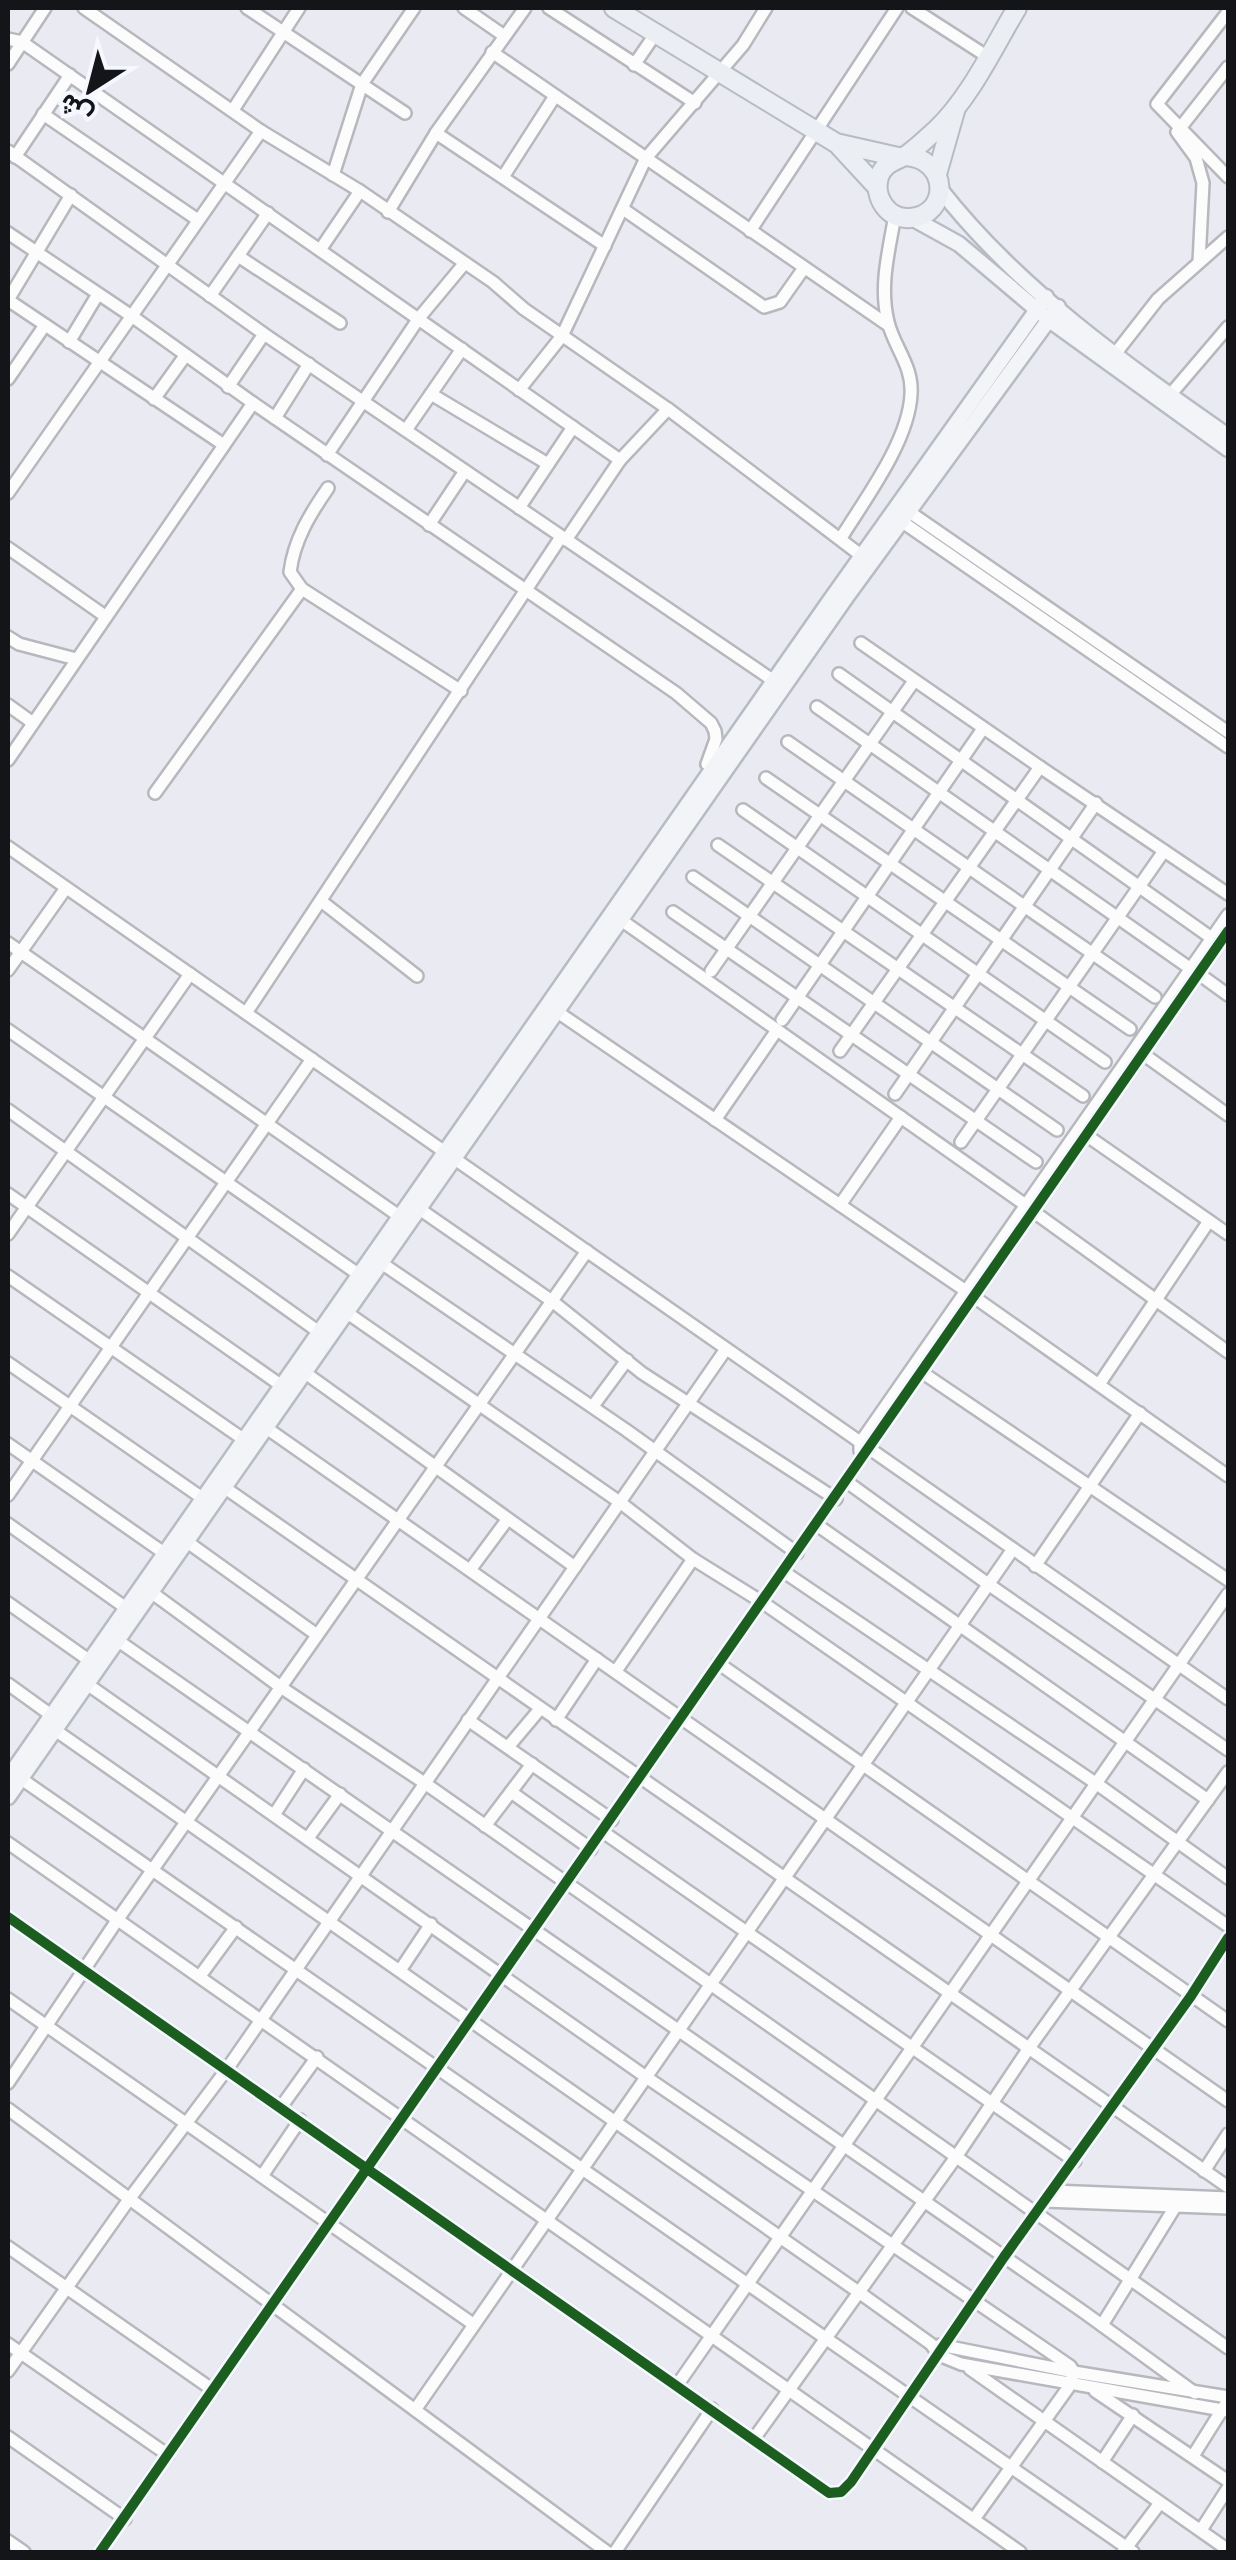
<svg xmlns="http://www.w3.org/2000/svg" width="1236" height="2560" viewBox="0 0 1236 2560" font-family="'Titillium Web',Vazirmatn,sans-serif">
<rect width="100%" height="100%" fill="#eaebf2"/>
<g fill="none" stroke-linecap="round" stroke-linejoin="round">
<defs>
<g id="minor">
<path d="M84,8L261,131L360,191L493,282L524,309L668,409L862,556"/>
<path d="M247,8L405,113"/>
<path d="M464,8L503,35"/>
<path d="M549,8L695,103"/>
<path d="M912,8L988,57"/>
<path d="M1228,12L1157,104L1228,177"/>
<path d="M8,39L22,42L620,460"/>
<path d="M492,52L888,325"/>
<path d="M8,64L45,8"/>
<path d="M634,65L656,33"/>
<path d="M233,110L299,8"/>
<path d="M43,114L198,220"/>
<path d="M436,133L605,246"/>
<path d="M8,151L264,334L774,681"/>
<path d="M15,157L70,75"/>
<path d="M333,175L362,84L414,8"/>
<path d="M503,177L555,96"/>
<path d="M623,209L764,307L780,302L804,268"/>
<path d="M388,212L436,133L525,8"/>
<path d="M750,231L897,8"/>
<path d="M8,233L133,317L253,403L676,693L711,723L715,731L716,739L707,764L719,772"/>
<path d="M320,250L360,191"/>
<path d="M238,256L340,323"/>
<path d="M1199,262L1203,183L1196,158L1177,132L1228,67"/>
<path d="M210,296L268,213"/>
<path d="M8,300L224,445"/>
<path d="M8,300L71,195"/>
<path d="M69,342L98,294"/>
<path d="M1115,354L1158,299L1228,237"/>
<path d="M8,379L45,325"/>
<path d="M228,387L264,334"/>
<path d="M519,390L562,336L646,158L743,45L766,8"/>
<path d="M431,394L548,464"/>
<path d="M1170,395L1228,327"/>
<path d="M154,399L185,356"/>
<path d="M275,418L309,364"/>
<path d="M406,430L462,349"/>
<path d="M327,455L419,318L464,264"/>
<path d="M328,488C310,514 294,540 290,572L302,589L461,691"/>
<path d="M8,493L261,131"/>
<path d="M519,508L573,427"/>
<path d="M908,511L1228,732"/>
<path d="M901,521L1228,747"/>
<path d="M429,525L465,471"/>
<path d="M841,538C865,499 909,441 911,394C913,366 894,347 888,322C879,286 889,250 895,215"/>
<path d="M566,540L620,460L668,409"/>
<path d="M8,548L105,616"/>
<path d="M8,637L19,644L76,659"/>
<path d="M861,643L1040,767"/>
<path d="M839,674L1213,939"/>
<path d="M8,705L33,723"/>
<path d="M817,707L1191,969"/>
<path d="M788,742L1155,997"/>
<path d="M8,760L253,403"/>
<path d="M766,778L1130,1029"/>
<path d="M155,793L302,589"/>
<path d="M743,810L1105,1062"/>
<path d="M718,845L1083,1096"/>
<path d="M8,847L1228,1699"/>
<path d="M693,877L1057,1130"/>
<path d="M321,901L417,976"/>
<path d="M673,912L1036,1162"/>
<path d="M621,920L1027,1206"/>
<path d="M8,943L399,1216"/>
<path d="M8,970L66,888"/>
<path d="M711,971L914,681"/>
<path d="M1199,974L1228,995"/>
<path d="M556,1011L966,1291"/>
<path d="M246,1013L561,537"/>
<path d="M782,1020L982,730"/>
<path d="M8,1030L358,1274"/>
<path d="M840,1051L1040,767L1228,894"/>
<path d="M1143,1054L1228,1115"/>
<path d="M895,1094L1096,803"/>
<path d="M8,1110L319,1332"/>
<path d="M715,1120L777,1030"/>
<path d="M1086,1135L1228,1234"/>
<path d="M961,1142L1164,851"/>
<path d="M8,1194L282,1386"/>
<path d="M840,1205L901,1117"/>
<path d="M418,1208L552,1301L642,1373L836,1499"/>
<path d="M1034,1212L1228,1352"/>
<path d="M8,1234L190,974"/>
<path d="M380,1262L626,1430L797,1553"/>
<path d="M8,1276L243,1439"/>
<path d="M974,1297L1228,1476"/>
<path d="M346,1312L621,1503L693,1559L762,1602L1228,1926"/>
<path d="M8,1363L208,1502"/>
<path d="M304,1372L575,1567"/>
<path d="M923,1373L1228,1580"/>
<path d="M1100,1383L1209,1221"/>
<path d="M593,1406L627,1360"/>
<path d="M265,1427L1228,2101"/>
<path d="M8,1444L164,1553"/>
<path d="M860,1451V1443L1228,915"/>
<path d="M847,1482L988,1584L1228,1750"/>
<path d="M218,1483L1228,2187"/>
<path d="M8,1495L312,1059"/>
<path d="M8,1524L126,1608"/>
<path d="M817,1525L1208,1800"/>
<path d="M186,1541L317,1635"/>
<path d="M1035,1566L1140,1413"/>
<path d="M470,1570L507,1520"/>
<path d="M784,1572L1097,1784L1228,1878"/>
<path d="M151,1592L282,1688L426,1784L1228,2348"/>
<path d="M8,1603L90,1661"/>
<path d="M117,1640L1085,2313L1195,2393"/>
<path d="M718,1663L1228,2021"/>
<path d="M616,1671L693,1559"/>
<path d="M8,1684L51,1715"/>
<path d="M87,1684L646,2077L1070,2366L1074,2372L1068,2388L974,2519"/>
<path d="M468,1720L612,1820"/>
<path d="M556,1720L597,1659"/>
<path d="M55,1730L860,2293L931,2344L939,2355L961,2364L1228,2411"/>
<path d="M508,1747L540,1709"/>
<path d="M20,1778L1133,2552"/>
<path d="M511,1792L591,1849"/>
<path d="M274,1815L304,1769"/>
<path d="M485,1826L532,1764"/>
<path d="M603,1832L1075,2161"/>
<path d="M308,1838L340,1794"/>
<path d="M8,1843L1020,2552"/>
<path d="M8,1917L829,2493L841,2492L851,2482L1004,2257L1191,1996L1228,1938"/>
<path d="M401,1969L431,1924"/>
<path d="M200,1976L236,1927"/>
<path d="M8,1999L473,2324"/>
<path d="M8,2083L118,1919L587,1251"/>
<path d="M281,2107L317,2057"/>
<path d="M8,2109L607,2552"/>
<path d="M1204,2171L1228,2134"/>
<path d="M262,2176L300,2120"/>
<path d="M1052,2191L1228,2198"/>
<path d="M1045,2201L1228,2208"/>
<path d="M8,2247L213,2390"/>
<path d="M1102,2325L1175,2207"/>
<path d="M8,2344L168,2455"/>
<path d="M940,2345L1074,2372L1228,2397"/>
<path d="M970,2369L1228,2550"/>
<path d="M8,2371L130,2198L227,2069L726,1349"/>
<path d="M678,2384L1228,1594"/>
<path d="M1095,2391L1228,2481"/>
<path d="M415,2410L1013,1549"/>
<path d="M8,2437L125,2519"/>
<path d="M753,2440L956,2157L1029,2048L1228,1772"/>
<path d="M1193,2456L1225,2405"/>
<path d="M1102,2462L1133,2415"/>
<path d="M1201,2530L1228,2488"/>
<path d="M8,2541L24,2552"/>
<path d="M100,2552L1228,931"/>
<path d="M615,2552L712,2409"/>
<path d="M1123,2552L1160,2503"/>
</g>
<g id="major">
<path d="M940,189C1018,289 1125,364 1228,436"/>
<path d="M912,218L959,244L1048,319L1228,449"/>
<path d="M8,1778L829,602L1046,297"/>
<path d="M8,1797L847,596L1058,307"/>
</g>
<g id="highway">
<path d="M614,8L836,143L898,157"/>
<path d="M840,147L877,187"/>
<path d="M905,156C949,158 951,215 910,218C888,220 873,197 879,177C884,162 897,161 908,154C918,147 928,137 937,129C971,96 993,48 1017,8"/>
<path d="M937,174L955,111"/>
</g>
</defs>
<use href="#minor" stroke="#b7b8bd" stroke-width="16"/>
<use href="#major" stroke="#b7bbc3" stroke-width="19"/>
<use href="#highway" stroke="#b7bbc3" stroke-width="22"/>
<use href="#minor" stroke="#fcfcfd" stroke-width="11"/>
<use href="#major" stroke="#f2f4f7" stroke-width="14"/>
<use href="#highway" stroke="#ebeff4" stroke-width="18"/>
<defs>
<g id="cycleway">
<path d="M8,1917L829,2493L841,2492L851,2482L1004,2257L1191,1996L1228,1938"/>
<path d="M100,2552L1228,931"/>
</g>
</defs>
<use href="#cycleway" stroke="#f5f8fe" stroke-width="16"/>
<use href="#cycleway" stroke="#1b5e20" stroke-width="10"/>
</g>
<rect width="1236" height="2560" fill="none" stroke="#141519" stroke-width="20"/>
<g transform="translate(90 90) rotate(216)" stroke="#f5f8fe" stroke-width="8" paint-order="stroke">
<path d="M0-8L18 38L0 25L-18 38Z" fill="#141519"/>
<text y="-15" font-size="28" font-weight="bold" text-anchor="middle" fill="#141519">ش</text>
</g>
</svg>
